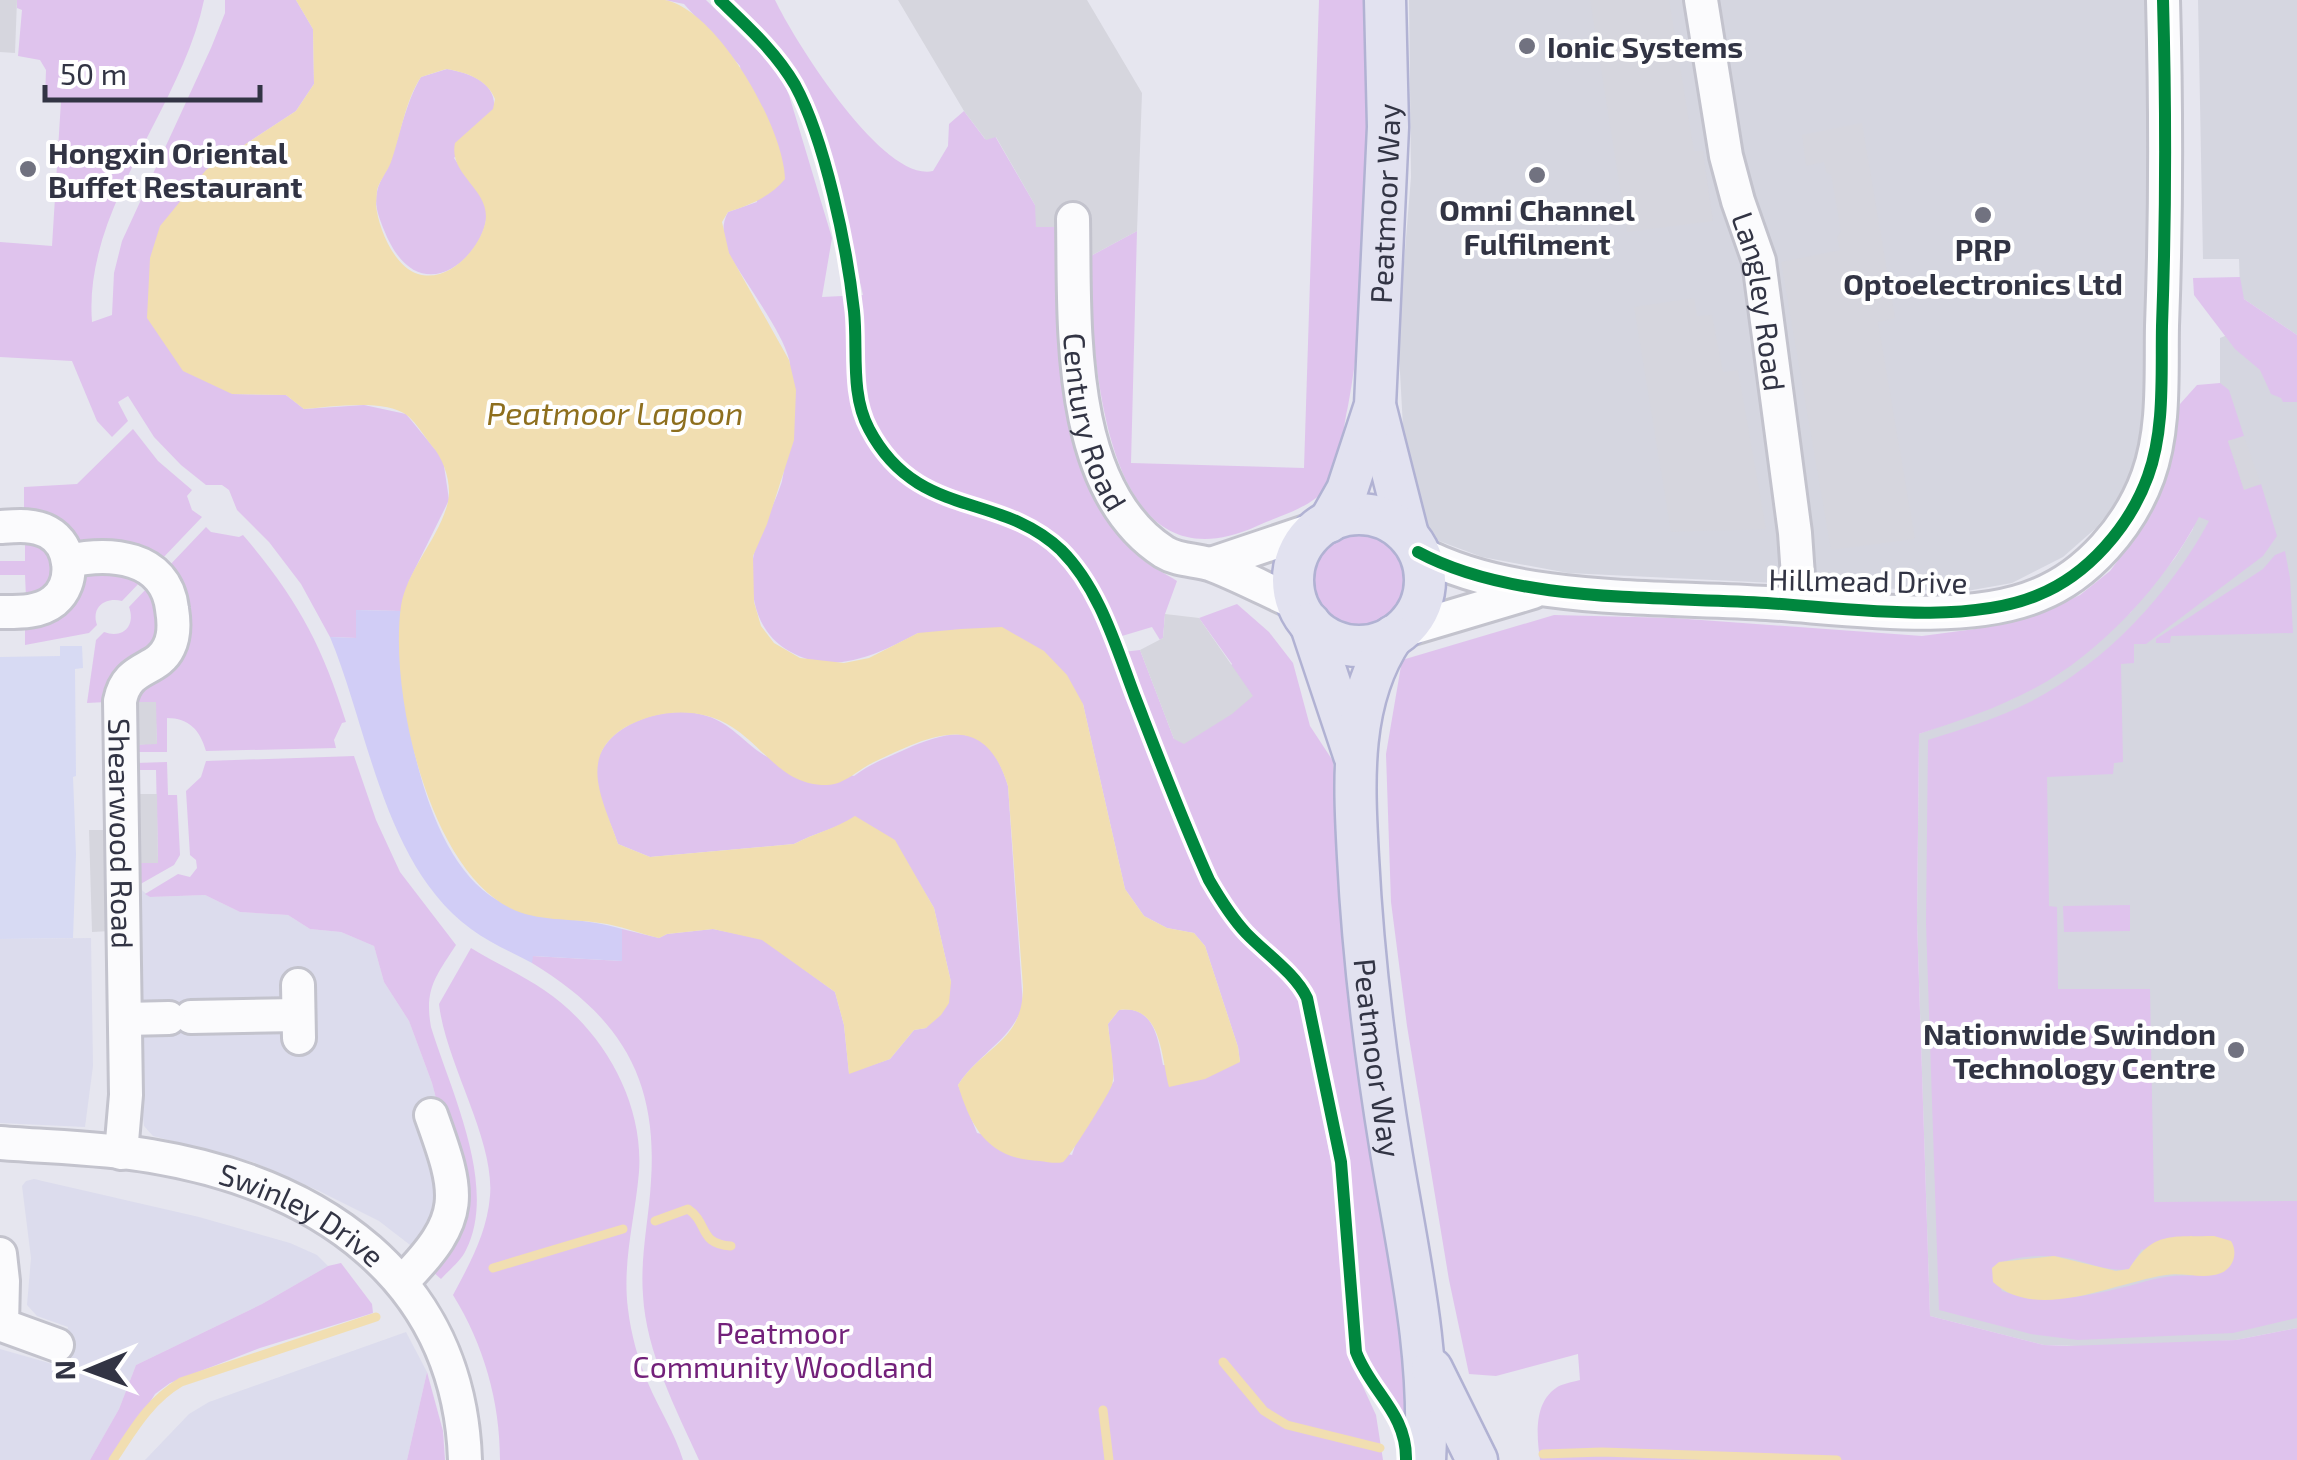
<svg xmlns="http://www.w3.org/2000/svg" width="2297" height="1460" viewBox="0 0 2297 1460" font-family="'Exo 2',sans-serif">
<rect width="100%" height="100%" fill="#e6e6ef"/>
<g fill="#dcdced">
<path d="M137,886L150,897L205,895L240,912L288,915L310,929L341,932L374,946L384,982L409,1021L432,1083L462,1198L414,1248L379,1221L319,1191L253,1162L153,1136L144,1126L140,1094Z"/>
<path d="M91,938L93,1066L85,1127L0,1123V939Z"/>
<path d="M34,1179L199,1217L290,1243L317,1255L328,1266L262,1304L136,1365L119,1409L90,1460H0V1349L56,1365L68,1327L37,1316L27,1305L31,1258L22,1186L26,1181Z"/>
<path d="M406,1332L427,1372L407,1460H145L189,1414L209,1402Z"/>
</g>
<path fill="#d7daf3" d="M60,646H82L83,668L75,669L76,776L73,777L76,854L73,938L0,939V657L60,656Z"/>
<g fill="#d5d6e0">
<path d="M1409,0H2148L2147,381L2141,449L2126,490L2096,528L2063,557L2012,583L1961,592L1568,573L1482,557L1431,538L1424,528L1411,483L1403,427L1398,336L1411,177Z"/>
<path d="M2198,0H2297V335L2244,299L2240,290L2239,259H2203Z"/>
<path d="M2230,334L2297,369V1328L2236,1340L2111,1347L2044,1345L1930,1316L1917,921L1919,734L2012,699L2061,672L2130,613L2175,558L2193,529L2220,397V338Z"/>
</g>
<g fill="#dfc3ed" fill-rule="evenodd">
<path d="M17,0H204C182,108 83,208 92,322L112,315L114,273L122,241L211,48L225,13V0H296L313,29L314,84L296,111L206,170L232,394L286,395L304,409L364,405L406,414L443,459L449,500L409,581L401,611L356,610V638L330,637L301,584L269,542L237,510L229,490L222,485H206L181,465L154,437L128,396L118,402L128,421L112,437L97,421L72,361L0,357V242L52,246L61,101L45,99L46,70L40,60L18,56L22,10L17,8Z"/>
<path d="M665,0H706L764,57L782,79L789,95L832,238L822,297L863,295C847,227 826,110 783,54C768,34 747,17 728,0H775C794,40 883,183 933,171L948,146L949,124L964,111L985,139L995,136L1035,205L1055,227C1067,336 1046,474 1138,556C1149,566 1165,573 1177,581L1165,614L1163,638L1160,640L1152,627L1122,636L1091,578L1055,536L1054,556L1079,585L1114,653L1140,650L1174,739L1232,664L1199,618L1237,604L1269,632L1293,663L1310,726L1333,761L1345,912L1408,1347L1407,1425C1396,1397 1372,1379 1362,1350L1346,1161L1314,996L1300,971L1296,994L1302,1002L1335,1184L1347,1352L1376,1415L1383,1460H699C676,1409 646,1352 643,1295C640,1257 649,1219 651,1181C658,1077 619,1016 532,963V956L622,961V929L659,938L667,934L713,929L762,939L835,992L844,1025L849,1073L890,1059L914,1030L926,1028L951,982L934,908L902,854L855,817C835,829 815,833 794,844L650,857L618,844C612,824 597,798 596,778C592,726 666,702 707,716C732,724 743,742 764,755C779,765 833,771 854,776C870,764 886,758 904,750C956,727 989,723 1008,786L1023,1006C1009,1042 979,1053 958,1085L977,1133L1072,1155L1077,1140L1114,1081L1108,1024L1119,1010C1154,1005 1158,1038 1163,1065L1240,1062L1238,1047L1205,946L1194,933L1167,928L1144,916L1125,889L1083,704L918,633C878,654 833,677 789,651C756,632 749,596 753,559C755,541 776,502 782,481C787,463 793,375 789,359C782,331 744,281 729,254C724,239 720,227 728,212L757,202L740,66L684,4Z"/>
<path d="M1319,0H1366L1369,27C1366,153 1371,282 1348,406C1343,427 1342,452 1335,473C1324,505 1285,513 1257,526C1099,598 1095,352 1087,258L1137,231L1131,463L1304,468Z"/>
<path d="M447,69C469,73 497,82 494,109L454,158C463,173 480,187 485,203C499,242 422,326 384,230C379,217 374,206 377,192C379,180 389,169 392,157C400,132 408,98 421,77Z"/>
<path d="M2240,277L2244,299L2297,335V402H2283L2281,398L2271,394L2260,370L2235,349L2194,295L2193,278Z"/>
<path d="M2220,383L2229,390L2244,436L2228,441L2244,489L2261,484L2277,536L2263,556L2146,644H2134V663L2121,664L2123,762L2114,763L2113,774L2047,777L2049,906L2057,907L2058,989H2150L2154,1202L2297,1201V1318L2233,1333L2078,1340L2031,1334L1939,1310L1926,923L1928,740C1963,729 1998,718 2030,702C2105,663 2169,595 2209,521L2199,517C2166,582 2100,654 2035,688C1998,708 1959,721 1919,734L1917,921L1930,1316L2044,1345L2067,1346L2236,1340L2297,1328V1460H1540C1537,1437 1533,1404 1556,1388C1561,1384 1573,1382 1580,1380L1578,1354L1496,1376L1469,1374L1449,1280L1407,1026L1391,902L1386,754L1402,660L1554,615L1674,618L1922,636L1975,629L2040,613L2080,595L2110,571L2139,532L2157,493L2180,404L2197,385ZM2142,1249L2192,1276C2168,1274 2152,1280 2129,1286C2088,1296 2043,1306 2002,1291L1992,1268C2008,1254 2052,1254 2073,1259C2092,1264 2109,1272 2129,1269Z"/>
<path d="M133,429L158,461L192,490L187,496L192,510L202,517L160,561L134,545L80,541L24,512V487L77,484Z"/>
<path d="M206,527L211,532L239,537L243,535C296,597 322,644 346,722L342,723L334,740L336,748L206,751C200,730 189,718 167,718V752H134V745L157,743L155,702H133L134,696L166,670L168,567Z"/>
<circle cx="1359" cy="580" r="47"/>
<path d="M25,541L38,542L55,561L50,587L26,597L25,575H0V561H25Z"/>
<path d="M2285,551L2290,578L2293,633L2171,636L2170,643H2156V639L2263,569L2275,555Z"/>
<path d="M103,568L142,580L122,601C105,597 91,607 97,625L89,633L25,645V625L87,575Z"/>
<path d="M148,587L159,605L158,640L106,702L87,703L96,640L104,632C123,639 136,626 129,607Z"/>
<path d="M354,756L376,820L400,872L456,945C436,976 424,989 431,1027C451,1092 498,1186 466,1250C461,1261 449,1270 441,1279L433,1272L462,1198L432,1083L409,1021L384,982L374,946L341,932L310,929L288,915L240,912L205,895L150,897L145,894L178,874L190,877L197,868L196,860L190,855L186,791L201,777L206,761Z"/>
<path d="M167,762L168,795H177L180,855L174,865L137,886L136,863L158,862L156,770H134L135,763Z"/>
<path d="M2130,905V931L2064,932L2063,906Z"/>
<path d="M471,948C495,963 521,974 544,990C602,1029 644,1101 639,1172C635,1219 622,1262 628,1309C631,1334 638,1360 648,1383C659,1409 675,1433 683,1460H500C500,1402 484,1345 453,1295C470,1263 487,1233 490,1196C495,1140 446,1064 439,1004Z"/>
<path d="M341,1263L372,1304L373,1313L260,1348L170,1383L155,1394L114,1460H90L119,1409L136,1365L262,1304L328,1266Z"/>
<path d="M427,1372L443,1431L445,1460H407Z"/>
</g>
<path fill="#d1cdf6" d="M356,610L401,611C397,691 420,855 497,900C537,923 580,916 622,929V961L533,956L532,963C511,952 490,943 471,929C384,865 369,731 330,637L356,638Z"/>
<g fill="#d6d6de">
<path d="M0,0H17L15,53L0,52Z"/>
<path d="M898,0H1087L1142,93L1137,231L1087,258H1059L1055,227H1036L1035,205L996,137L986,140L964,111Z"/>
<path d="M1590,0H1669L1694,151H1703L1713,221L1627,232Z"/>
<path d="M1862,123L1895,318L1878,322L1915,539L1831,550L1781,262L1840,250L1837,237L1841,231L1831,175L1826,172L1824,162L1806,166L1802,135Z"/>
<path d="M1694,298L1697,316L1712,315L1723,372L1738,370L1766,529L1671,532L1634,307Z"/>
<path d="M2244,436L2261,484L2244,490L2228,441Z"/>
<path d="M1165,614L1199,618L1253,696L1232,714L1184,744L1174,739L1140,650L1163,638Z"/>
<path d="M133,702H156L157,744L134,745Z"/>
<path d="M135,794H157L158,863H136Z"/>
<path d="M89,830H108L111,931L92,932Z"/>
</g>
<g fill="#f1deb1" fill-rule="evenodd">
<path d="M296,0H665C717,10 784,127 785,179C769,198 751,204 728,212L722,222L729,253L789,360L796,390L794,440L767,524L753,556L754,602L761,626L774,643L800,658L844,663L869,658L918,633L961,629L1002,627L1044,651L1067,675L1083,704L1125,889L1144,916L1167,928L1194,933L1205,946L1238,1047L1240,1062L1205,1079L1169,1087C1161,1057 1162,1004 1119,1010L1108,1024C1109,1039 1116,1072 1112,1085C1109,1094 1068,1160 1063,1162C1057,1164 1047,1162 1040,1161C989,1159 972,1130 958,1085C984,1045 1023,1042 1023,987L1008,786C984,707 930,736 874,762C859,769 844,785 827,785C783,786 765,748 732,727C700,706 656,709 624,728C576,758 605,803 618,844L650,857L794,844C815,833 835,829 855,816L895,840L934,908L951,982L949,1003L941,1015L926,1028L914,1030L890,1059L849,1074L844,1025L835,992L762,940L713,929L667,934L659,938C640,934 619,925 600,923C570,918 538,922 510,908C428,867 389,691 401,606C407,569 439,539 448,502C452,484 444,459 432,446C425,437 417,424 408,416C386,398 330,407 304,409L286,395L232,394L183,371L147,318L150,258L160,226L206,170L296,111L314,84L313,29ZM446,69C466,72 487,79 495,99L493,109L455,143C448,176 493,190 485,224C478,251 448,283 418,274C394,267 378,227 376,205C376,204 377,191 377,190C380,180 387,172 391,162C401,134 405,101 421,77Z"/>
<path d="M2214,1236L2231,1241C2238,1252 2234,1268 2221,1273C2204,1280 2184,1272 2166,1275C2116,1282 2037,1323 1993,1282L1992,1268L1999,1262L2054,1256L2116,1271L2129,1269C2153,1231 2172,1237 2214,1236Z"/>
</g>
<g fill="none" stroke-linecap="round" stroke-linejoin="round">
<g stroke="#f1deb1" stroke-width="9">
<path d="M655,1221L688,1209C709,1223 698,1244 731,1246"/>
<path d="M493,1268L623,1229"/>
<path d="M1223,1362L1264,1411L1287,1425L1380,1448"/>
<path d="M1103,1410L1109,1460"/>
<path d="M1543,1454L1602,1452L1837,1460"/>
<path d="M113,1460C133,1430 149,1401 181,1382L376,1317"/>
</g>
<defs>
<g id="minor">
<path id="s1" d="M1701,0L1726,156L1738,201L1759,261L1795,533L1800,605"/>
<path id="s2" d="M1073,219C1075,322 1065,488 1164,552C1180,562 1199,559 1215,566C1243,577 1271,592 1298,604"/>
<path d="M0,527C16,526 33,524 48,532C72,545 76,583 54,601C39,613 18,612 0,612"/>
<path d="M1418,552C1514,604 1659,596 1767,603C1846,608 1965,626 2038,595C2088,575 2130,526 2148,476C2165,429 2161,374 2162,326C2166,217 2166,109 2163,0"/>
<path id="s3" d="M68,561C109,552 166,555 172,609C174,621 175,635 169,647C157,673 127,664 120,701L126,1095L121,1153"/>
<path d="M1211,564L1318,528"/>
<path d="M1399,632L1533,592"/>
<path d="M298,985L299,1038"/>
<path d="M191,1017L298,1015"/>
<path d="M125,1019L169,1018"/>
<path id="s4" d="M0,1143C50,1147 102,1148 151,1156C319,1184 459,1277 465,1460"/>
<path d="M0,1254L3,1281L2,1325L57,1345"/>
<path d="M403,1281C466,1217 460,1195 431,1115"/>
</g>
<g id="major">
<path d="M1376,409L1408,535"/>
<circle cx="1359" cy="580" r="66"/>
<path id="s5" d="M1329,522L1347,490L1375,405L1388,127L1385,0"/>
<path d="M1310,623L1354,755"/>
<path id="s6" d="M1393,636C1349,701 1354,782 1358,857C1363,956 1375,1054 1391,1151C1408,1254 1432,1355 1425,1460"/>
<path d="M1432,1369L1477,1460"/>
</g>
</defs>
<use href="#minor" stroke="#c3c3cd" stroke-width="38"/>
<use href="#major" stroke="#b1b2d3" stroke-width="45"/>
<use href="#minor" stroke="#fbfbfd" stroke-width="32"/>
<use href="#major" stroke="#e2e2f0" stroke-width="40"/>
<defs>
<g id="cycleway">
<path d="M720,0C747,26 776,52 795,85C825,140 847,247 854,311C858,349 850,394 869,429C917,520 999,491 1061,550C1100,589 1116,647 1135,697C1159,759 1182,820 1209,880C1220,899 1231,917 1246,933C1265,953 1295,973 1307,998L1341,1162L1356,1352C1371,1392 1407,1413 1406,1460"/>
<path d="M1418,552C1514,604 1659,596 1767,603C1846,608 1965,626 2038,595C2088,575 2130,526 2148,476C2165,429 2161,374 2162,326C2166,217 2166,109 2163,0"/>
</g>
</defs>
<use href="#cycleway" stroke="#fff" stroke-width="19"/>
<use href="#cycleway" stroke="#00873e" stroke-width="12"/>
</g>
<g fill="#717280" stroke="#fff" stroke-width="4">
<circle cx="1527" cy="46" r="10"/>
<circle cx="28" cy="169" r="10"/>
<circle cx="1537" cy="175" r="10"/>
<circle cx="1983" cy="215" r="10"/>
<circle cx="2236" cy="1050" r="10"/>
</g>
<g text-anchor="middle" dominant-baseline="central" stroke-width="8" stroke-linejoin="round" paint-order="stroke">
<g font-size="30" font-weight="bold" fill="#323444" stroke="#fff" text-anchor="start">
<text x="1547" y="46">Ionic Systems</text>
<text x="48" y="152">Hongxin Oriental<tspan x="48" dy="34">Buffet Restaurant</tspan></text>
<text x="1537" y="209" text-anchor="middle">Omni Channel<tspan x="1537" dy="34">Fulfilment</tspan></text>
<text x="1983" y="249" text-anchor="middle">PRP<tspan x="1983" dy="34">Optoelectronics Ltd</tspan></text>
<text x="2216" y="1033" text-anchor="end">Nationwide Swindon<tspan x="2216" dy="34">Technology Centre</tspan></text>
</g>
<g font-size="30" fill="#323444" stroke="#fff">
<text stroke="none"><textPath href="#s5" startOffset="328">Peatmoor Way</textPath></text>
<text stroke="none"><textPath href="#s1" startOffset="308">Langley Road</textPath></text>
<text stroke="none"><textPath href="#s2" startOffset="205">Century Road</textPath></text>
<text transform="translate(1868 580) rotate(1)">Hillmead Drive</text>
<text stroke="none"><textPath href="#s3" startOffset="378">Shearwood Road</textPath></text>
<text stroke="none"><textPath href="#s6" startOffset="430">Peatmoor Way</textPath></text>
<text stroke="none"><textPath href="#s4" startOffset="315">Swinley Drive</textPath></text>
</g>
<g font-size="30" fill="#73217a" stroke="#fff">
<text x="783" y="1332">Peatmoor<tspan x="783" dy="34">Community Woodland</tspan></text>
</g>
<g font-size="32" font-style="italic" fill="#8e6f1e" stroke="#fff">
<text x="615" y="412">Peatmoor Lagoon</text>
</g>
</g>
<g transform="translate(90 1370) rotate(269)" stroke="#ffffff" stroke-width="8" paint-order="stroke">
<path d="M0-8L18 38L0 25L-18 38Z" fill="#323444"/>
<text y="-15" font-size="28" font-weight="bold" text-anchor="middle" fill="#323444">N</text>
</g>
<path d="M45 85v15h215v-15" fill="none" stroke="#323444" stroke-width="5"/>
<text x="60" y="85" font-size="30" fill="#323444" stroke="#ffffff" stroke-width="8" paint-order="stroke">50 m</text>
</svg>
